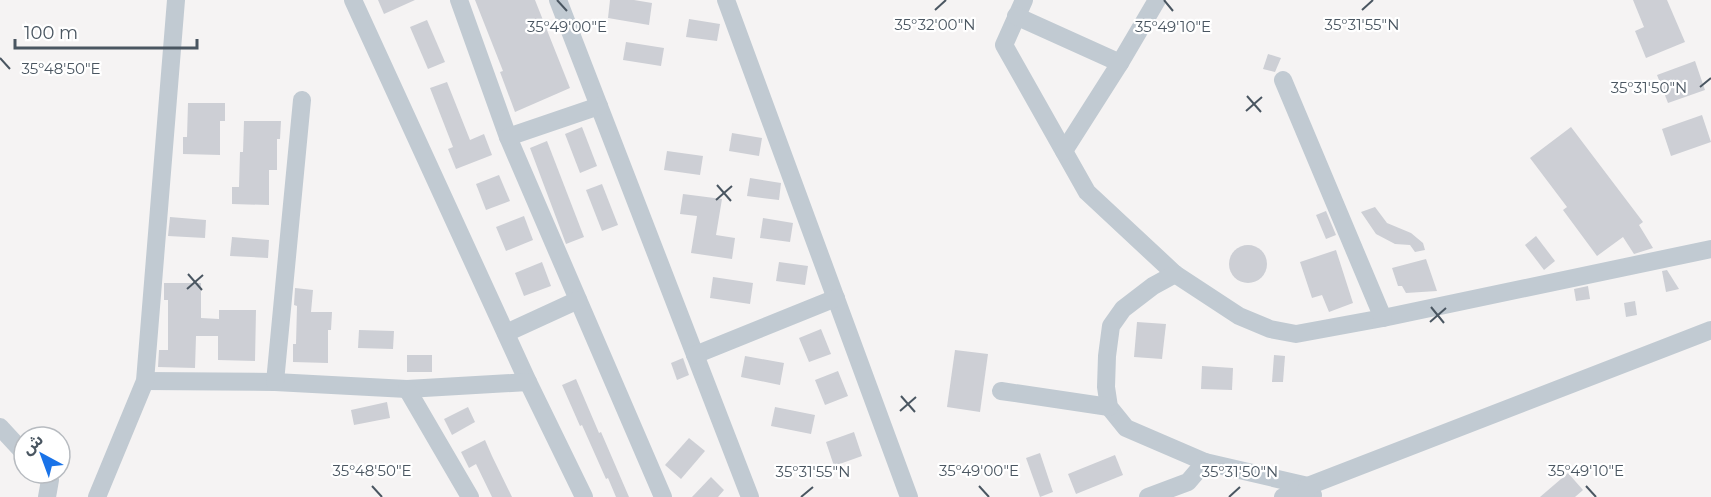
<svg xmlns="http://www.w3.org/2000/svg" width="1711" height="497" viewBox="0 0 1711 497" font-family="Montserrat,'Noto Sans Arabic',sans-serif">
<rect width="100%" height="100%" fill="#f5f3f3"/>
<g fill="#cdcfd5">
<path d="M378,0H415L384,14Z"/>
<path d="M475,0H535L570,88L515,112L500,72L503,71Z"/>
<path d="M610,0H634L652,3L649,25L608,18Z"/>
<path d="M1633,0H1667L1685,42L1646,58L1635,31L1644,27Z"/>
<path d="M689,19L720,24L717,41L686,37Z"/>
<path d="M427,20L445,62L428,69L410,27Z"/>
<path d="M626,42L664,48L661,66L623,60Z"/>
<path d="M1268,54L1281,58L1275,72L1263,69Z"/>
<path d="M1695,61L1705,90L1668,103L1657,75Z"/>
<path d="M447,82L470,140L484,134L492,155L456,169L448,149L453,147L430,88Z"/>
<path d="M188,103H225V121H220V155L183,154V137H187Z"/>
<path d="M1702,115L1711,142L1671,156L1662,129Z"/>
<path d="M244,121H281L280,139H277V170H269V205L232,204V187H239L240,152H243Z"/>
<path d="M582,127L597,166L580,173L565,134Z"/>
<path d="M1571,127L1643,222L1639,225L1653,248L1634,254L1623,237L1597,256L1563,210L1567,207L1530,158Z"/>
<path d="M732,133L762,138L759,156L729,151Z"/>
<path d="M547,141L584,237L566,244L530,148Z"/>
<path d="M667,151L703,156L700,175L664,170Z"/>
<path d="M499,175L510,201L486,210L476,184Z"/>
<path d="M750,178L781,183L779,200L747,196Z"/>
<path d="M602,184L618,225L602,231L586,190Z"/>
<path d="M683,194L722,199L716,235L735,238L732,259L691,253L697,216L680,214Z"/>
<path d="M1375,207L1387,223L1411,233L1423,243L1425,250L1415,252L1410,245L1395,244L1376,234L1361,212Z"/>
<path d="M1326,211L1336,235L1326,239L1316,215Z"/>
<path d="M524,216L533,240L506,251L496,227Z"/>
<path d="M170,217L206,220L205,238L168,236Z"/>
<path d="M763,218L793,223L790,242L760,238Z"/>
<path d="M1536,236L1555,261L1544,270L1525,245Z"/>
<path d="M232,237L269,240L268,258L230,256Z"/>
<circle cx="1248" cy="264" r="19"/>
<path d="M1336,250L1353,303L1329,312L1322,295L1312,298L1300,262Z"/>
<path d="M1426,259L1437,291L1406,293L1402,286H1398L1392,268Z"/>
<path d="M542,262L551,286L524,296L515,273Z"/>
<path d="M779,262L808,266L805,285L776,281Z"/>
<path d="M1667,270L1679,289L1666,292L1662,271Z"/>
<path d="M713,277L753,283L750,304L710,298Z"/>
<path d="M164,283H201V318L219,319V310H256L255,361L218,360V336H196L195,368L158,367L159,350H168V300H164Z"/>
<path d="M1588,286L1590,299L1576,301L1574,289Z"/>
<path d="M295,288L313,290L311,312H332L331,330H328V363L293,362V344H296L297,306L294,305Z"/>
<path d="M1635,301L1637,315L1626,317L1624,303Z"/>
<path d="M1137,322L1166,324L1162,359L1134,357Z"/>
<path d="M821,329L831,354L809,362L799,338Z"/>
<path d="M359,330L394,331L393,349L358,348Z"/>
<path d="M955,350L988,354L980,412L947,407Z"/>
<rect x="407" y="355" width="25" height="17"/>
<path d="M1274,355L1285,356L1283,382H1272Z"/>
<path d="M745,356L784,363L780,385L741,377Z"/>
<path d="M683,358L689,375L677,380L671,363Z"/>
<path d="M1202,366L1233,368L1232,390L1201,389Z"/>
<path d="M838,371L848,396L825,405L815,380Z"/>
<path d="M576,379L599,433L601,432L629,497H616L608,478L606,479L582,425L580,426L562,385Z"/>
<path d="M387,402L390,418L354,425L351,410Z"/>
<path d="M468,407L475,422L452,435L444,419Z"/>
<path d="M775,407L815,415L811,434L771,426Z"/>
<path d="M854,432L862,456L834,466L826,442Z"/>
<path d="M689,438L705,451L681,479L665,465Z"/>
<path d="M485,440L492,456L512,497H492L476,464L469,468L461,452Z"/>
<path d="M1040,453L1053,492L1040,497L1026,458Z"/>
<path d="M1115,455L1123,475L1076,494L1068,474Z"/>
<path d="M1568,473L1583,490L1575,497H1540Z"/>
<path d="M711,477L724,490L718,497H692Z"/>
</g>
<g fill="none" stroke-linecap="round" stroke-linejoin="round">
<g stroke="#c1cad2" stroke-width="18">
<path d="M353,0L528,382L584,497"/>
<path d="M459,0L508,137L663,497"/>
<path d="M558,0L750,497"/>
<path d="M726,0L909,497"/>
<path d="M1024,0L1004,45L1087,192L1175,274L1239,316L1270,329L1296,334L1383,318L1711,249"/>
<path d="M1016,16L1120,63"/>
<path d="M1283,80L1383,318"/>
<path d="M508,137L599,106"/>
<path d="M1064,151L1120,63L1157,0"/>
<path d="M1175,274L1153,286L1123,309L1111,326L1107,356L1106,387L1109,407L1126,428L1205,462L1308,486L1313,495"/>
<path d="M506,333L578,300"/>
<path d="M695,355L836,298"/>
<path d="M145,381L275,382L407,389L528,382"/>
<path d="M275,382L302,100"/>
<path d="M407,389L470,497"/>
<path d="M1001,391L1109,407"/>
<path d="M0,427L24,453"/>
<path d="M44,473L50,480L47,497"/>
<path d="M97,497L145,381L176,0"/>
<path d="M1148,497L1188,482L1205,462"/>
<path d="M1283,497L1308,486"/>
<path d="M1304,497L1308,486L1711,330"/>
</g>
</g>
<path fill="none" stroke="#4a5661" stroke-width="2" d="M557,0L567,11M1164,0L1173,11M935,10L946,0M1362,10L1373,0M0,58L10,69M1700,87L1711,78M1247,96L1261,112M1246,111L1262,97M717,185L731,201M716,200L732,186M188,274L202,290M187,289L203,275M1431,307L1444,323M1430,322L1446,308M901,396L915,412M900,411L916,397M372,486L382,497M979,486L989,497M1586,486L1596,497M801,497L813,487M1229,497L1240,487"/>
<g font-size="15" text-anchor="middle" fill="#4a5661" stroke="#fff" stroke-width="4.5" stroke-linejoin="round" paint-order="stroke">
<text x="935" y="30">35°32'00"N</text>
<text x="1362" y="30">35°31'55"N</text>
<text x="1173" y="32">35°49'10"E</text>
<text x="567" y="32">35°49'00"E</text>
<text x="61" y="74">35°48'50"E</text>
<text x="1649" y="93">35°31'50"N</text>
<text x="372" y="476">35°48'50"E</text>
<text x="979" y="476">35°49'00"E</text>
<text x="1586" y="476">35°49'10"E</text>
<text x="813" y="477">35°31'55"N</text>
<text x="1240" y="477">35°31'50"N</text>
</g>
<g transform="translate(42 455) rotate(319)"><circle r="28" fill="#ffffff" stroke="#b7bbc0" stroke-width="1.5"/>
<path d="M0-4.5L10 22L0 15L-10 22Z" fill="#1a73e8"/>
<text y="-9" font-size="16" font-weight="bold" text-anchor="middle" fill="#4a5661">ش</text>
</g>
<path d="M15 39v9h182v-9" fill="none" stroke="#4a5661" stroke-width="3"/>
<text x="24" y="39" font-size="18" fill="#4a5661" stroke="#ffffff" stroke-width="4.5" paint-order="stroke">100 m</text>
</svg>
